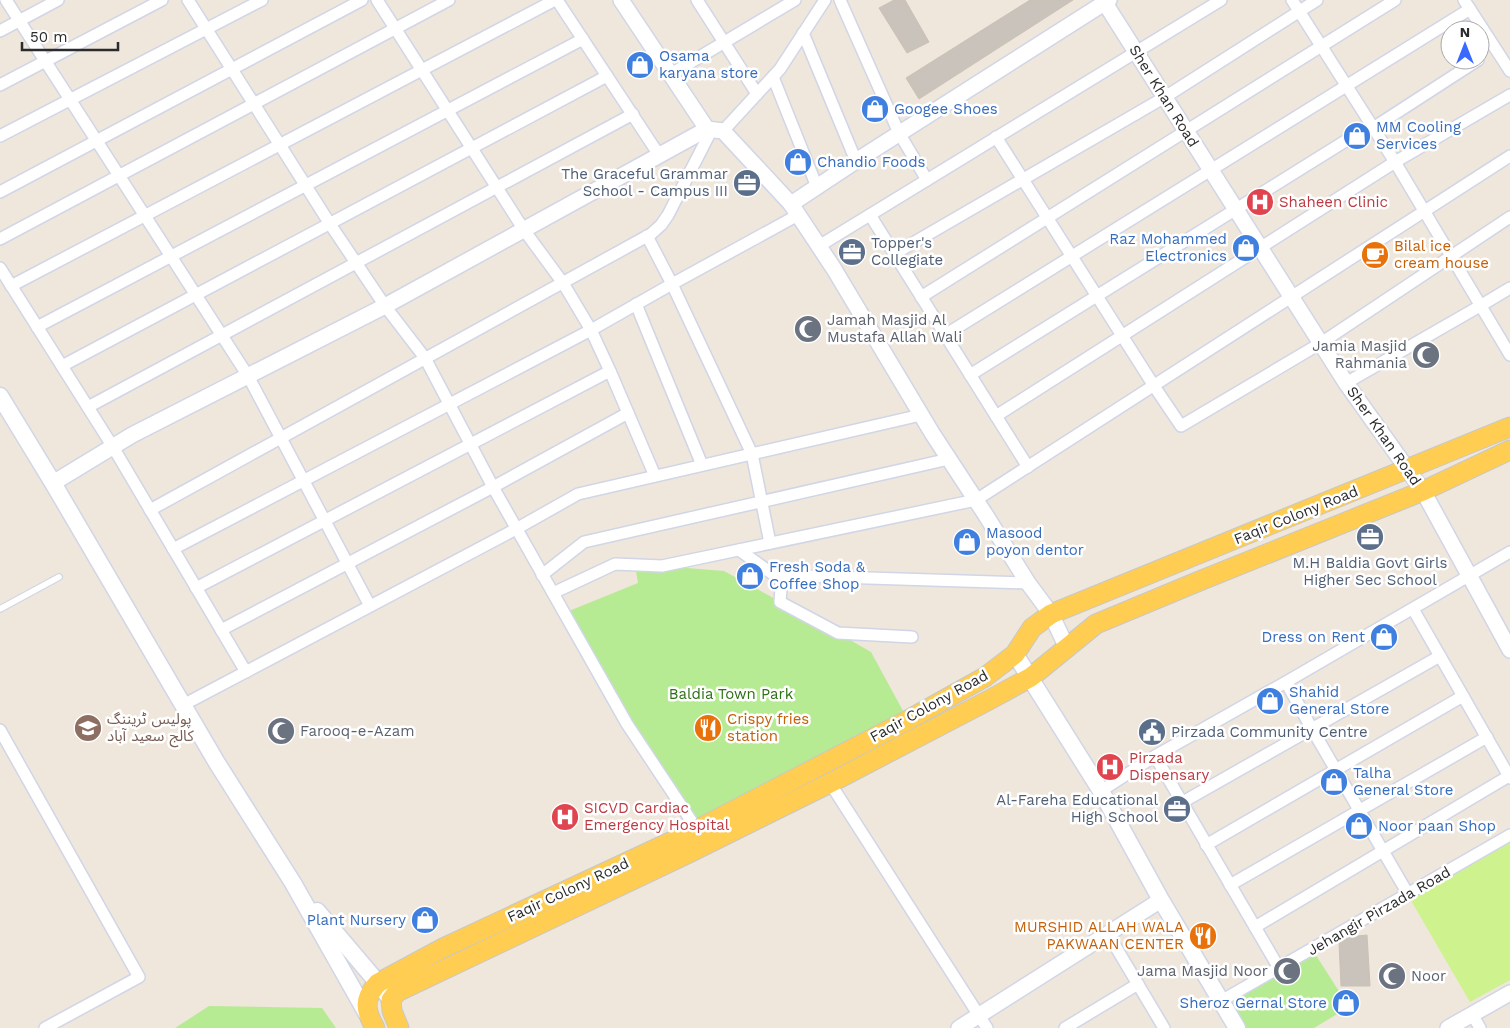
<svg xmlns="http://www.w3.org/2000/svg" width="1510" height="1028" viewBox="0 0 1510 1028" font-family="'Work Sans','Noto Sans Arabic',sans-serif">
<rect width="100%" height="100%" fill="#efe6dc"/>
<g fill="#b6eb93">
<path d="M635,565L662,566L724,571L838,633L871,652L908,720L698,829L564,613L638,583Z"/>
<path d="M1312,949L1349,1007L1314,1028H1237L1221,1001Z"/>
<path d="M209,1006L322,1008L336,1028H175Z"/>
</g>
<path fill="#cef38e" d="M1510,833V980L1470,1002L1406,892Z"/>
<g fill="#cac3bc" stroke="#cac2b5">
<path d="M894,0H905L929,42L907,53L879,8Z"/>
<path d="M1030,0H1073L919,99L906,78Z"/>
<path d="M1367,935L1370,986H1341L1339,942L1347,937Z"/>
</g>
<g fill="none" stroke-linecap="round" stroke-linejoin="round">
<defs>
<path id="service" d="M0,609L59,577"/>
<g id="minor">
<path d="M6,0L248,376L370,606"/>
<path d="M188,0L330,224L385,306L425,358L493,487L627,724L700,834"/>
<path d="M377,0L524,230L563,283L591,330L610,371L655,476"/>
<path d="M557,0L659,155"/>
<path d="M697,0L757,94"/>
<path d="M840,0L899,133L927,180"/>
<path d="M1292,0L1395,162L1510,355"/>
<path d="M1464,0L1510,71"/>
<path d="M0,31L58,0"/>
<path d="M803,33L856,161"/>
<path d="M671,74L795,0"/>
<path d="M773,77L817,187"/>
<path d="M0,85L162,0"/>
<path d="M1373,128L1478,60"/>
<path d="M723,131L780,69L825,0"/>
<path d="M0,136L262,0"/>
<path d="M996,137L1154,386L1181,426L1321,343L1510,217"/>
<path d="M0,192L362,0"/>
<path d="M870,215L1028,467"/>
<path d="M647,236L672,284L752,454L770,543"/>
<path d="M0,239L449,0"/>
<path d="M819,246L1221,0"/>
<path d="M894,254L1165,97L1317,0"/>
<path d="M0,268L113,447L246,672"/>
<path d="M11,286L555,0"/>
<path d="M921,297L1395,0"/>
<path d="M636,304L702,465"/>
<path d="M37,327L583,39"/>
<path d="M945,335L1470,9"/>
<path d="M62,366L607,76"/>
<path d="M970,375L1371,125"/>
<path d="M1346,383L1480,306L1510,288"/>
<path d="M88,407L633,114"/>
<path d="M996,416L1395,162L1510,95"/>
<path d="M150,510L651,234L661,225L668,215L712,129"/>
<path d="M173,549L591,330L672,284L798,215"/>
<path d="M739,550L774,575L1028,583"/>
<path d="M542,575L584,542L949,459"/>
<path d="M782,575L780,602L838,633L912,637"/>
<path d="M196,588L610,371"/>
<path d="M553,593L615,564L662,566L976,500L1510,156"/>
<path d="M1413,609L1510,778"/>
<path d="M221,630L493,487L628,413"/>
<path d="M1286,682L1312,729L1408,894"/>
<path d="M183,705L516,529L578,494L921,415"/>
<path d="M0,730L139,977L45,1028"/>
<path d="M1155,756L1279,968"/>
<path d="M830,783L987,1028"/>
<path d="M1101,791L1155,756L1286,682L1510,552"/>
<path d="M1181,803L1440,656"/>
<path d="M1206,845L1463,696"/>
<path d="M1230,885L1487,737"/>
<path d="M1255,927L1509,776"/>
<path d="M1108,934L1164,1028"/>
<path d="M1221,1001L1510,835"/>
<path d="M1472,1014L1480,1028"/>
<path d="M1065,1028L1138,984"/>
</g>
<g id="tertiary">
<path d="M621,0L707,129L723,131L791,204L834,269L932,433L985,514L1028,583L1051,614L1067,648"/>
<path d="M1103,0L1346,383L1423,491L1510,650"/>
<path d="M791,204L856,161L1109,0"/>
<path d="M53,483L132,435L385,306L707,129"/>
<path d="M959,1028L1161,900"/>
<path d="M1448,1028L1510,993"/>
</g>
<g id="secondary">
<path d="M0,396L53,483L217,763L293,883L367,1014"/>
<path d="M1015,654L1101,791L1161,900L1237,1028"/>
<path d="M317,911L378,983L391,1000"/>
</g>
<g id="primary">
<path d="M375,1028C365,1010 363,999 378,983L443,948L698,829L908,720L985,677L1015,654L1032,628L1051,614L1510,427"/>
<path d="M399,1028L392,1011L391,1000L397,992L689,853L830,783L991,699L1031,677L1096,624L1197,582L1423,491L1510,450"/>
</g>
</defs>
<use href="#service" stroke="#d1d6e6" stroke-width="8"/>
<use href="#minor" stroke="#d1d6e6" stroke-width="14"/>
<use href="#tertiary" stroke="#d1d6e6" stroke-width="18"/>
<use href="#secondary" stroke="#d1d6e6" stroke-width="19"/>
<use href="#primary" stroke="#c8c8c8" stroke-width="21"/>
<use href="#service" stroke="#fff" stroke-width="5.5"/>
<use href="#minor" stroke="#fff" stroke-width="11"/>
<use href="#tertiary" stroke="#fff" stroke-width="15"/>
<use href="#secondary" stroke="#fff" stroke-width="16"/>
<use href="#primary" stroke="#ffcd51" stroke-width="19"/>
</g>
<defs>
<symbol id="shop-disc" viewBox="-11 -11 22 22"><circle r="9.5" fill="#3f7fe0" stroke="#fff"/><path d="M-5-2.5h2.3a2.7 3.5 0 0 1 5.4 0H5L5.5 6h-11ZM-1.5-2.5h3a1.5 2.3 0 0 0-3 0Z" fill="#fff"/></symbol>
<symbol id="office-disc" viewBox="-11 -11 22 22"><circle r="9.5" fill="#5c6f8a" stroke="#fff"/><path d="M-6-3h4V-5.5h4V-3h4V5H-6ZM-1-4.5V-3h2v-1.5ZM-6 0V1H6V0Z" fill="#fff"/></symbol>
<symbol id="hospital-disc" viewBox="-11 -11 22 22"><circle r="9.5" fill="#e0444e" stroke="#fff"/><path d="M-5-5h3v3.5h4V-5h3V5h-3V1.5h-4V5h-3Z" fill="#fff"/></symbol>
<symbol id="cafe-disc" viewBox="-11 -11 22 22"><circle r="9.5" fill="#e8710a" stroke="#fff"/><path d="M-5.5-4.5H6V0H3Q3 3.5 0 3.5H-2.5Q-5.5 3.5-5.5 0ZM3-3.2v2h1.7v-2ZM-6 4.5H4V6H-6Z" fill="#fff"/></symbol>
<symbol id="mosque-disc" viewBox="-11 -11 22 22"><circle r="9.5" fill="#6b7280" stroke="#fff"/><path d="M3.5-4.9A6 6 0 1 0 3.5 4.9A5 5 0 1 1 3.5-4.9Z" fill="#fff"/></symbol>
<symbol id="university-disc" viewBox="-11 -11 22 22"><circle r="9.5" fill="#8d6e63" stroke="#fff"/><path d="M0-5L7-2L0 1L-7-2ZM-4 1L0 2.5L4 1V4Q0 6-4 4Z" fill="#fff"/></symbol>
<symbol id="restaurant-disc" viewBox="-11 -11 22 22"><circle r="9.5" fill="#e8710a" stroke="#fff"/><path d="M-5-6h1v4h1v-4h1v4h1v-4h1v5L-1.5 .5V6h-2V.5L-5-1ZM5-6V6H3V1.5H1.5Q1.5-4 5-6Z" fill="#fff"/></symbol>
<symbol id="civic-disc" viewBox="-11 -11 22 22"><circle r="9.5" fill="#5c6f8a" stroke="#fff"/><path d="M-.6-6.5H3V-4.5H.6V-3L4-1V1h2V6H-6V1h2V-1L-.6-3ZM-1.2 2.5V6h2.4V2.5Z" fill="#fff"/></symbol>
</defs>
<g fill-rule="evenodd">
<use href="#shop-disc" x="624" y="49" width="32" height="32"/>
<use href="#shop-disc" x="859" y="93" width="32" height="32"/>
<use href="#shop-disc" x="1341" y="120" width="32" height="32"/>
<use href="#shop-disc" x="782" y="146" width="32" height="32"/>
<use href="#office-disc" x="731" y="167" width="32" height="32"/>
<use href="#hospital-disc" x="1244" y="186" width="32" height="32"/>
<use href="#shop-disc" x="1230" y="232" width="32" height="32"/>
<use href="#office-disc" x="836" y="236" width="32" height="32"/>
<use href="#cafe-disc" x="1359" y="239" width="32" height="32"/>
<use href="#mosque-disc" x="792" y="313" width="32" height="32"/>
<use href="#mosque-disc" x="1410" y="339" width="32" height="32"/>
<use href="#office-disc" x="1354" y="521" width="32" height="32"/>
<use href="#shop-disc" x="951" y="526" width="32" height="32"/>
<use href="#shop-disc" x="734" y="560" width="32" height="32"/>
<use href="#shop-disc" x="1368" y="621" width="32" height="32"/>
<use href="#shop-disc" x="1254" y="685" width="32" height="32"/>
<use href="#university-disc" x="72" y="712" width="32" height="32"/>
<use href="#restaurant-disc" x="692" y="712" width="32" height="32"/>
<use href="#mosque-disc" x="265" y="715" width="32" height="32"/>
<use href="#civic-disc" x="1136" y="716" width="32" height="32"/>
<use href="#hospital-disc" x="1094" y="751" width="32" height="32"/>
<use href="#shop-disc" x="1318" y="766" width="32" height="32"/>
<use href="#office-disc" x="1161" y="793" width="32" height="32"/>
<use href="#hospital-disc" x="549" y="801" width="32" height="32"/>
<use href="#shop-disc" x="1343" y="810" width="32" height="32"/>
<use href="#shop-disc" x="409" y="904" width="32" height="32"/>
<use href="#restaurant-disc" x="1187" y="920" width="32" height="32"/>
<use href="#mosque-disc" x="1271" y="955" width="32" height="32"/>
<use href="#mosque-disc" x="1376" y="960" width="32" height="32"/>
<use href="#shop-disc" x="1330" y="987" width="32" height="32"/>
</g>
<g text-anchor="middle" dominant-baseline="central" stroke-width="5" stroke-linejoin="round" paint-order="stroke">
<g font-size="15" fill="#366cbe" stroke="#fff" text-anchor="start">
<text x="659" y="56">Osama<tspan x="659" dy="17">karyana store</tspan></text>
<text x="894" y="109">Googee Shoes</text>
<text x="1376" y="127">MM Cooling<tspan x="1376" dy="17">Services</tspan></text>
<text x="817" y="162">Chandio Foods</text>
<text x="1227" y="239" text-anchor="end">Raz Mohammed<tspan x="1227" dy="17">Electronics</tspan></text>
<text x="986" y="533">Masood<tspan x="986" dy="17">poyon dentor</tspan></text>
<text x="769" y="567">Fresh Soda &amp;<tspan x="769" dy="17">Coffee Shop</tspan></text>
<text x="1365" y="637" text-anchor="end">Dress on Rent</text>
<text x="1289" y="692">Shahid<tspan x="1289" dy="17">General Store</tspan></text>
<text x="1353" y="773">Talha<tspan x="1353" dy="17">General Store</tspan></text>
<text x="1378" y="826">Noor paan Shop</text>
<text x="406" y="920" text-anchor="end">Plant Nursery</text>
<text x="1327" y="1003" text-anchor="end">Sheroz Gernal Store</text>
</g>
<g font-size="15" fill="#2b2b2b" stroke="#fff">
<text transform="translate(1164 96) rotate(58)">Sher Khan Road</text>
<text transform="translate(1384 436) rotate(55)">Sher Khan Road</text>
<text transform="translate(1296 515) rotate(-22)">Faqir Colony Road</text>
<text transform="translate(929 706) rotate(-29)">Faqir Colony Road</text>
<text transform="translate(568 890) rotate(-25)">Faqir Colony Road</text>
<text transform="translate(1379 911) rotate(-30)">Jehangir Pirzada Road</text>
</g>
<g font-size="15" fill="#4e5e75" stroke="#fff" text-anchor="end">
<text x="728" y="174">The Graceful Grammar<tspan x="728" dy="17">School - Campus III</tspan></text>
<text x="871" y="243" text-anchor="start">Topper's<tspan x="871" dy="17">Collegiate</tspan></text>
<text x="1370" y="563" text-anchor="middle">M.H Baldia Govt Girls<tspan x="1370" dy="17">Higher Sec School</tspan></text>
<text x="1171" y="732" text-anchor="start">Pirzada Community Centre</text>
<text x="1158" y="800">Al-Fareha Educational<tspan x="1158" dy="17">High School</tspan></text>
</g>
<g font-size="15" fill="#be3a42" stroke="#fff" text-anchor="start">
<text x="1279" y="202">Shaheen Clinic</text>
<text x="1129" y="758">Pirzada<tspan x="1129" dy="17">Dispensary</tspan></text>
<text x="584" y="808">SICVD Cardiac<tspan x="584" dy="17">Emergency Hospital</tspan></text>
</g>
<g font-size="15" fill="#c56008" stroke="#fff" text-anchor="start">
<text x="1394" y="246">Bilal ice<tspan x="1394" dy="17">cream house</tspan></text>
<text x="727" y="719">Crispy fries<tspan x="727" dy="17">station</tspan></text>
<text x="1184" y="927" text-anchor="end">MURSHID ALLAH WALA<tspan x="1184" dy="17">PAKWAAN CENTER</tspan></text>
</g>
<g font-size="15" fill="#5b616d" stroke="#fff" text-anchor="start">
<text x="827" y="320">Jamah Masjid Al<tspan x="827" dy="17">Mustafa Allah Wali</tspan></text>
<text x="1407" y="346" text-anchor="end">Jamia Masjid<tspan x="1407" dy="17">Rahmania</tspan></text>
<text x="300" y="731">Farooq-e-Azam</text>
<text x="1268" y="971" text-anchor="end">Jama Masjid Noor</text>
<text x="1411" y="976">Noor</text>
</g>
<g font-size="15" fill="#2c7113" stroke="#fff">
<text x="731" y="694">Baldia Town Park</text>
</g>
<g font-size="15" fill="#785e54" stroke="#fff" text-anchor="start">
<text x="107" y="719">پولیس ٹریننگ<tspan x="107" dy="17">کالج سعید آباد</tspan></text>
</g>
</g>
<g transform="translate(1465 45)"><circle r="24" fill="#ffffff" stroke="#aaaaaa"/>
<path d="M0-4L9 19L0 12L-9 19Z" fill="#3969ff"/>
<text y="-8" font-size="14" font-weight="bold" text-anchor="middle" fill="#2b2b2b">N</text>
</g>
<path d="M22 42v8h96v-8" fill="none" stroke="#2b2b2b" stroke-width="2.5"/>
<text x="30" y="42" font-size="15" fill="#2b2b2b" stroke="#ffffff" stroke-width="4" paint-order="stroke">50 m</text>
</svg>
